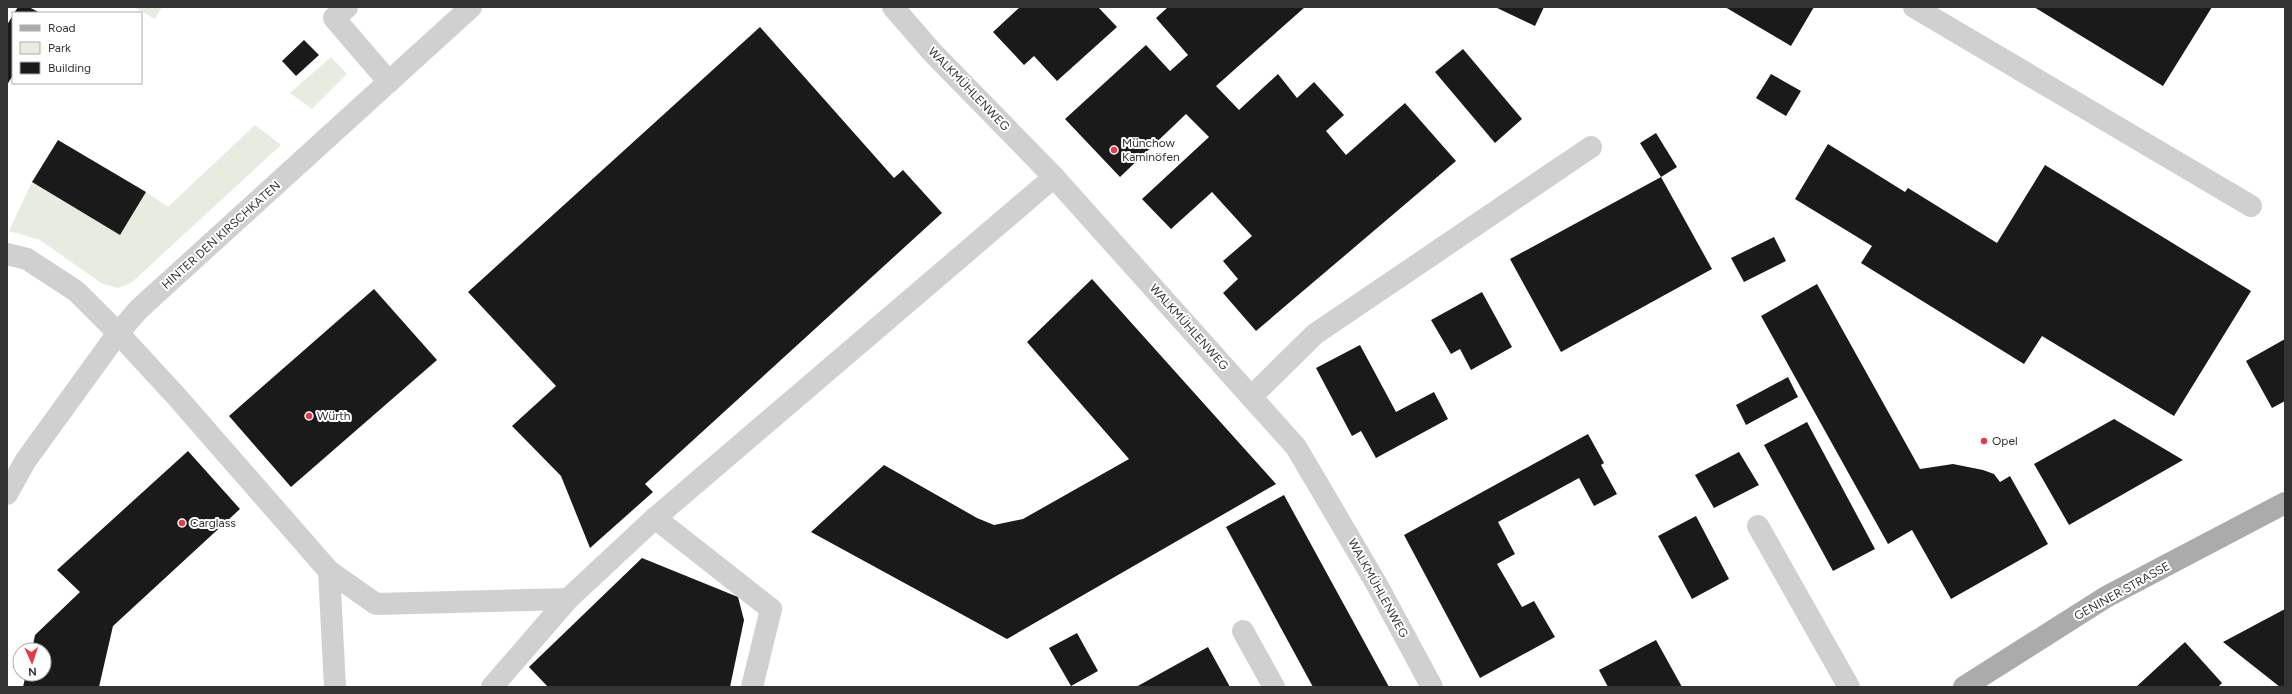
<svg xmlns="http://www.w3.org/2000/svg" width="2292" height="694" viewBox="0 0 2292 694" font-family="Figtree,sans-serif">
<rect width="100%" height="100%" fill="#fff"/>
<g fill="#e6ecdf">
<path d="M134,7H162L155,19Z"/>
<path d="M331,57L347,74L312,109L290,93Z"/>
<path d="M255,125L281,145L131,283L118,288L101,283L40,240L9,231L32,182L120,235L146,192L168,207Z"/>
</g>
<g fill="#1a1a1a">
<path d="M18,7H29L40,13H14Z"/>
<path d="M1020,7H1098L1117,27L1057,81L1034,56L1024,65L993,32Z"/>
<path d="M1168,7H1305L1216,86L1239,110L1278,74L1297,98L1314,82L1344,115L1326,131L1346,155L1405,103L1456,161L1256,331L1223,293L1238,279L1223,261L1252,236L1212,192L1171,229L1142,199L1209,137L1186,114L1120,177L1065,119L1146,45L1170,71L1188,55L1156,18Z"/>
<path d="M1495,7H1544L1535,26Z"/>
<path d="M1725,7H1814L1791,46Z"/>
<path d="M2034,7H2212L2163,86Z"/>
<path d="M13,15V75L7,85V25Z"/>
<path d="M760,27L894,178L903,170L942,213L645,484L653,492L590,548L561,476L512,426L556,386L468,292Z"/>
<path d="M304,40L319,55L296,76L282,61Z"/>
<path d="M1463,49L1522,119L1495,143L1435,72Z"/>
<path d="M1771,74L1801,91L1786,116L1756,98Z"/>
<path d="M1656,133L1677,167L1661,177L1640,143Z"/>
<path d="M58,140L146,192L120,235L32,182Z"/>
<path d="M1828,144L1905,192L1908,188L1997,243L2045,165L2251,291L2174,416L2042,336L2024,364L1861,263L1872,246L1795,199Z"/>
<path d="M1661,177L1712,269L1561,352L1510,259Z"/>
<path d="M1774,237L1786,261L1744,282L1731,258Z"/>
<path d="M1092,279L1276,484L1007,639L811,532L884,465L977,518L994,525L1023,519L1129,459L1027,342Z"/>
<path d="M1817,284L1920,469L1953,464L1983,470L1994,474L2000,482L2010,476L2048,544L1951,599L1912,530L1888,544L1761,316Z"/>
<path d="M374,289L437,360L291,487L229,416Z"/>
<path d="M1482,292L1512,347L1471,370L1460,349L1451,354L1431,320Z"/>
<path d="M2285,339V401L2272,408L2246,361Z"/>
<path d="M1360,345L1396,412L1434,392L1448,419L1376,458L1361,431L1352,436L1316,368Z"/>
<path d="M1788,377L1798,397L1746,425L1736,405Z"/>
<path d="M2114,419L2183,460L2069,525L2034,464Z"/>
<path d="M1807,422L1875,549L1833,571L1764,445Z"/>
<path d="M1588,434L1604,463L1601,465L1617,494L1594,506L1579,478L1498,522L1515,554L1497,564L1522,607L1534,601L1555,637L1480,678L1404,535Z"/>
<path d="M188,451L240,509L113,626L99,687H23L26,674H44V650H32L35,635L80,592L57,570Z"/>
<path d="M1739,452L1759,485L1714,508L1695,475Z"/>
<path d="M1284,495L1389,687H1313L1226,527Z"/>
<path d="M1696,516L1729,579L1692,599L1658,536Z"/>
<path d="M642,558L738,597L744,620L730,687H548L529,667Z"/>
<path d="M2285,609V687H2280L2223,642Z"/>
<path d="M1077,633L1098,671L1071,686L1049,648Z"/>
<path d="M1656,640L1682,687H1608L1599,670Z"/>
<path d="M2185,642L2222,683L2218,687H2136Z"/>
<path d="M1208,647L1230,687H1136Z"/>
</g>
<g fill="none" stroke-linecap="round" stroke-linejoin="round">
<g stroke="#d0d0d0" stroke-width="22">
<path d="M347,7L334,18L389,82"/>
<path d="M893,7L932,52L1054,177L1296,447L1376,583L1432,687"/>
<path d="M1914,7L2251,206"/>
<path d="M7,254L27,259L76,291L118,333L177,397L329,571L376,604L568,599L655,518L1054,177"/>
<path d="M1251,397L1315,334L1591,147"/>
<path d="M7,494L26,460L118,333L139,309L471,7"/>
<path d="M655,518L771,609L752,687"/>
<path d="M1758,526L1849,687"/>
<path d="M329,571L335,687"/>
<path d="M1243,631L1274,687"/>
<path d="M492,687L568,599"/>
</g>
<path stroke="#ababab" stroke-width="22" d="M1964,687L2106,597L2285,503"/>
</g>
<g fill="#e63946" stroke="#fff" stroke-width="1.5">
<circle cx="1114" cy="150" r="4"/>
<circle cx="309" cy="416" r="4"/>
<circle cx="1984" cy="441" r="4"/>
<circle cx="182" cy="523" r="4"/>
</g>
<g text-anchor="middle" dominant-baseline="central" stroke-width="4" stroke-linejoin="round" paint-order="stroke">
<g font-size="12" fill="#333" stroke="#fff">
<text transform="translate(969 89) rotate(46)">WALKMÜHLENWEG</text>
<text transform="translate(221 235) rotate(-42)">HINTER DEN KIRSCHKATEN</text>
<text transform="translate(1189 327) rotate(48)">WALKMÜHLENWEG</text>
<text transform="translate(1378 588) rotate(61)">WALKMÜHLENWEG</text>
<text transform="translate(2122 591) rotate(-29)">GENINER STRASSE</text>
</g>
<g font-size="12" fill="#333" stroke="#fff" text-anchor="start">
<text x="1122" y="143">Münchow<tspan x="1122" dy="14">Kaminöfen</tspan></text>
<text x="317" y="416">Würth</text>
<text x="1992" y="441">Opel</text>
<text x="190" y="523">Carglass</text>
</g>
</g>
<rect width="2292" height="694" fill="none" stroke="#333333" stroke-width="16"/>
<rect x="12" y="12" width="130" height="72" fill="#ffffff" stroke="#adadad"/>
<rect x="20" y="25" width="20" height="6" fill="#ababab" stroke="#adadad"/>
<text x="48" y="32" font-size="12" fill="#333333">Road</text>
<rect x="20" y="42" width="20" height="12" fill="#e6ecdf" stroke="#adadad"/>
<text x="48" y="52" font-size="12" fill="#333333">Park</text>
<rect x="20" y="62" width="20" height="12" fill="#1a1a1a" stroke="#adadad"/>
<text x="48" y="72" font-size="12" fill="#333333">Building</text>
<g transform="translate(32 662) rotate(177)"><circle r="19" fill="#ffffff" stroke="#adadad"/>
<path d="M0-3L7 15L0 10L-7 15Z" fill="#e63946"/>
<text y="-6" font-size="11" font-weight="bold" text-anchor="middle" fill="#333333">N</text>
</g>
</svg>
